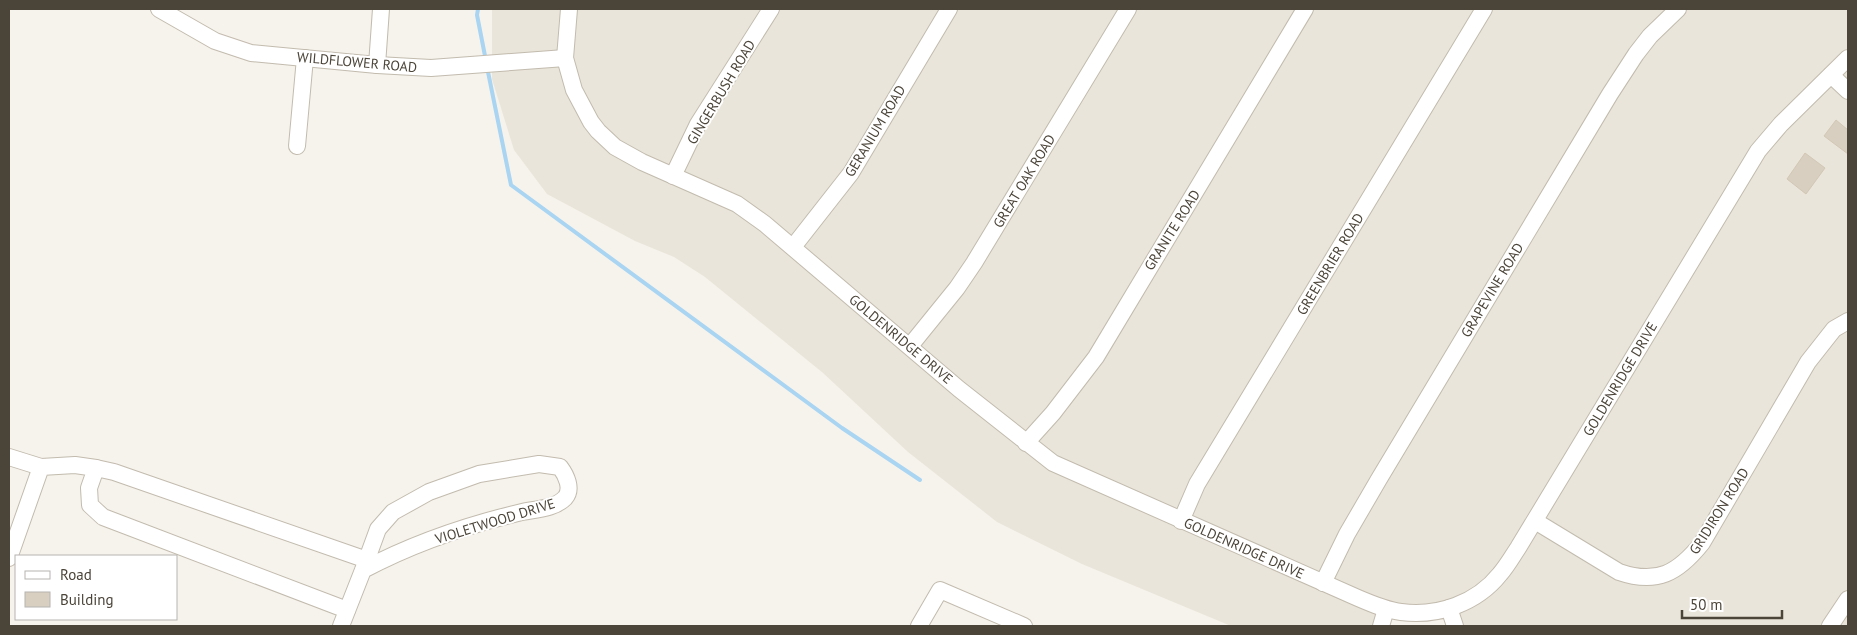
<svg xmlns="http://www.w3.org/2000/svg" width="1857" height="635" viewBox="0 0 1857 635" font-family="'PT Sans',sans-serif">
<rect width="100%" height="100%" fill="#f6f3ec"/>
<path fill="#eae5da" d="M492,9H1848V626H1447L1445,620L1376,615L1372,626H1231L1082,564L997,522L908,452L823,373L705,277L674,257L635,241L547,194L514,150L492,79Z"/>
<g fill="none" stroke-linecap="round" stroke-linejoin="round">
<g stroke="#a9d4f2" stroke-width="4">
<path d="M478,9L477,15L486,61"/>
<path d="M487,67L511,185L842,428L920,480"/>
</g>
</g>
<g fill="#d8cfc1" stroke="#d3c7b4">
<path d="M1836,120L1848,130V154L1824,136Z"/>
<path d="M1805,153L1825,168L1806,194L1787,179Z"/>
</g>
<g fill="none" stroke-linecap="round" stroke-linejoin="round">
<defs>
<g id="minor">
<path d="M159,9L215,41L251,53L377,65L431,68L565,58"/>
<path d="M569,9L565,58L574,90L591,122L598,131L615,147L642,162L737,204L765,224L959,389L1053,463L1358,598C1372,604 1386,610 1401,612C1438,617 1477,603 1500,574C1507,566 1512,557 1518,548L1758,151L1781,124L1848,58"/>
<path d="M377,65L381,9"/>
<path d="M1831,75L1848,91"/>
<path d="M297,146L305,58"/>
<path d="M673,176L698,124L771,9"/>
<path d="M793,247L851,173L949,9"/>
<path d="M910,346L957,288L974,263L1128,9"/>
<path d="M1026,443L1053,413L1096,357L1305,9"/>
<path d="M9,457L41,467"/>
<path d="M1181,521L1197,484L1484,9"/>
<path d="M1535,521L1619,572C1657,585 1678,573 1702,543L1808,362L1834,329L1848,321"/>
<path d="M9,558L41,467L75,465L96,468"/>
<path d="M1323,583L1347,534L1379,479L1610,94L1636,54L1650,36L1678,9"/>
<path d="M1449,608L1455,626"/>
<path d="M347,610L103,517L90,505L89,488L96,468L114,472L367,560"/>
<path d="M341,626L363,570L378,529L393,512L429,492L479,474L539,464L560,467C566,475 573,489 565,498C554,509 536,509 522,512C467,525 412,544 363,570"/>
<path d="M919,626L940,590L1024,626"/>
<path d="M1381,626L1386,609"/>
<path d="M1830,626L1848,599"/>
</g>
</defs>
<use href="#minor" stroke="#c2bbae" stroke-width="18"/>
<use href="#minor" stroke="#fff" stroke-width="16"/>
</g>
<g text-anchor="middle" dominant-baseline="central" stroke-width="4" stroke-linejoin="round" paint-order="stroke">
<g font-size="14" fill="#4b4439" stroke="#fff">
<text transform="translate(357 62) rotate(5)">WILDFLOWER ROAD</text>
<text transform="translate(721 92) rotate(-59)">GINGERBUSH ROAD</text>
<text transform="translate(875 131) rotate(-59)">GERANIUM ROAD</text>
<text transform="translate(1024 181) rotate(-59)">GREAT OAK ROAD</text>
<text transform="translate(1172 230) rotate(-58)">GRANITE ROAD</text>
<text transform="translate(1330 264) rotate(-59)">GREENBRIER ROAD</text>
<text transform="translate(1492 290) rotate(-59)">GRAPEVINE ROAD</text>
<text transform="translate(901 339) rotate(40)">GOLDENRIDGE DRIVE</text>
<text transform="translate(1620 379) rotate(-59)">GOLDENRIDGE DRIVE</text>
<text transform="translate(1719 511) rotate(-58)">GRIDIRON ROAD</text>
<text transform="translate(495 521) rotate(-17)">VIOLETWOOD DRIVE</text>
<text transform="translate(1244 548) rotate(24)">GOLDENRIDGE DRIVE</text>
</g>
</g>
<rect width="1857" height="635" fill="none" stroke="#4b4439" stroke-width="20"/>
<rect x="15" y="555" width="162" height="65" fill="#ffffff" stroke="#b7b4b0"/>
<rect x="25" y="571" width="25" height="8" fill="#ffffff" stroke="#b7b4b0"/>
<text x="60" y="580" font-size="15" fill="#4b4439">Road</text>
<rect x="25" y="592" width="25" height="15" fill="#d8cfc1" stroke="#b7b4b0"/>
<text x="60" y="605" font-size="15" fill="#4b4439">Building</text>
<path d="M1682 610v8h100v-8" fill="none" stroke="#4b4439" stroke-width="2.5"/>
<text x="1690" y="610" font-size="15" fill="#4b4439" stroke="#ffffff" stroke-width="4" paint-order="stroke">50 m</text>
</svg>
